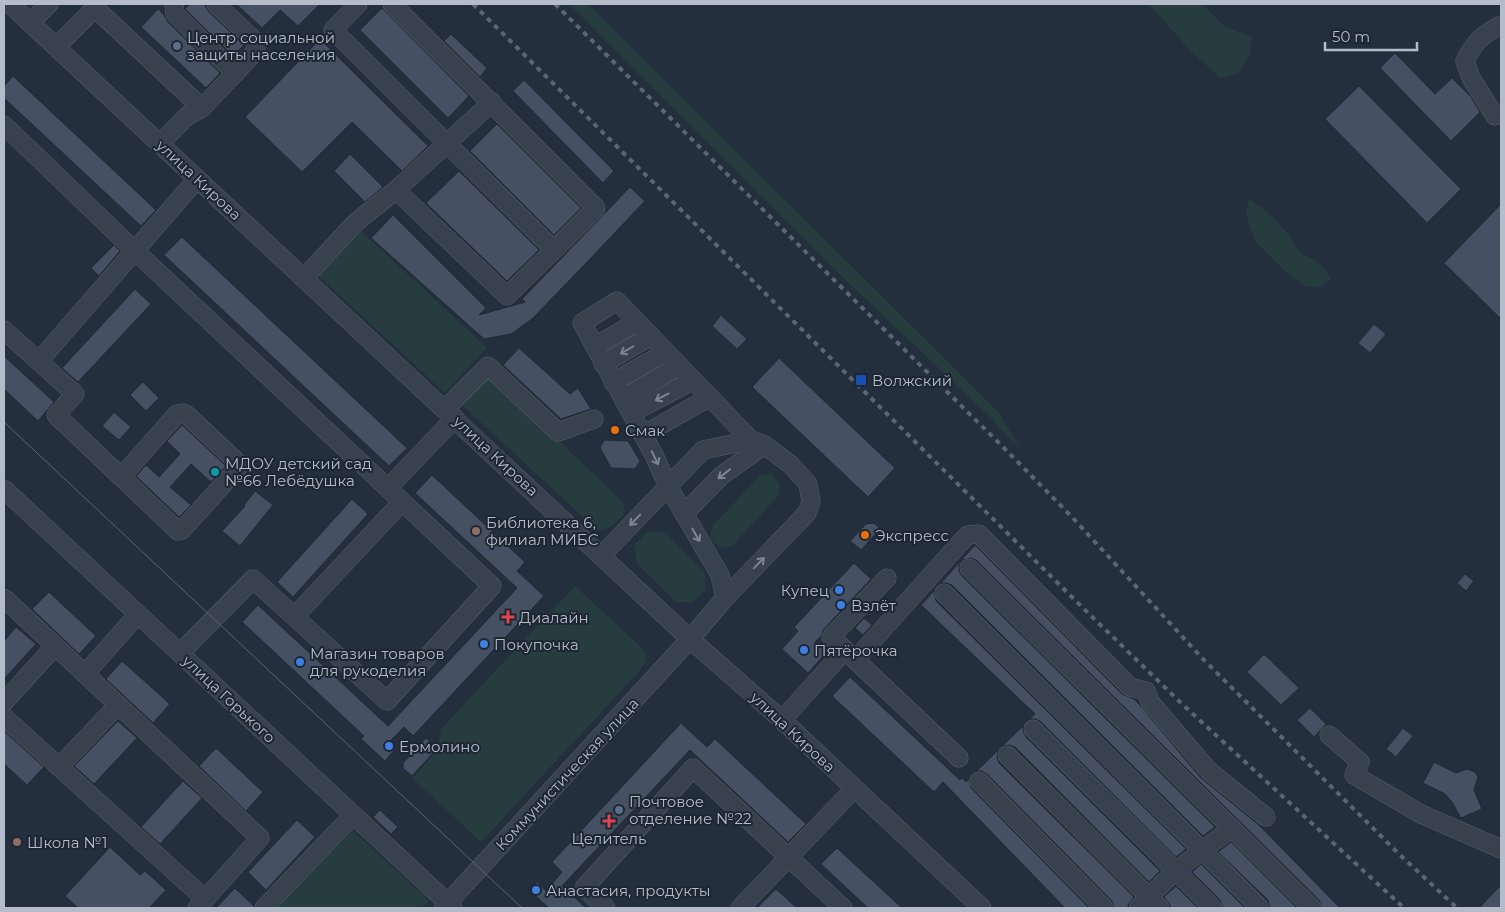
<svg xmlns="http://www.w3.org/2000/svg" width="1505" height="912" viewBox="0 0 1505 912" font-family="Montserrat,sans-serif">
<rect width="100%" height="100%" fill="#242f3e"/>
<g fill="#263c3f">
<path d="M569,4H588L999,413L1021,450L989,416L831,266Z"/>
<path d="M1148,4H1202L1225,27L1252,37L1250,56L1237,74L1220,78L1189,49L1158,14Z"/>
<path d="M1249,198L1272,216L1289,235L1298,251L1318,262L1327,272L1331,280L1319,288L1305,286L1285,271L1255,241L1246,214Z"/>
<path d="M359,229L487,348L445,393L320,277L319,270Z"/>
<path d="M490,375L624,503V515C614,524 610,530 597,530L462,405Z"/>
<path d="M771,474L780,485L779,495L732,546L719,547L710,538L713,525L761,475Z"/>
<path d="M649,531L665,533L704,571L706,589L692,603L676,602L636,563L635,544Z"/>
<path d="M575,586L644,650L646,661L642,668L481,842L412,778L437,751L441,729Z"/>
<path d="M349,827L429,901L422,908H273Z"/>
</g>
<g fill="#455162" stroke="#1f2835">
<path d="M190,4H204L209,12L244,45L233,56L185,9Z"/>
<path d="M236,4H320L298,26L280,10L262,28Z"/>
<path d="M382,8L469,96L448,118L360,30Z"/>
<path d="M158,9L164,15L168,22L220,73L206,88L141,27Z"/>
<path d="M451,34L487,68L480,77L444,41Z"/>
<path d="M320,39L428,146L402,171L352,122L302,172L245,117Z"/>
<path d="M1395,53L1435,94L1452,78L1471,97L1480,112L1451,141L1380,68Z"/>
<path d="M13,76L156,210L141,226L4,98V86Z"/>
<path d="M524,80L614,171L603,183L513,91Z"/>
<path d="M1359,86L1461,189L1427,223L1325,119Z"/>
<path d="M497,124L581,208L554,235L470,151Z"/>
<path d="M350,154L383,187L365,202L334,171Z"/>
<path d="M459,171L539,250L507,281L426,203Z"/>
<path d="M630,187L645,201L590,259L532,319L511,334L484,339L371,238L393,215L486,308L479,315L525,302L522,299Z"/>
<path d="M1501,204V319L1444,263Z"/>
<path d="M182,237L407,448L389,466L164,255Z"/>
<path d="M114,245L120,251L99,276L91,268Z"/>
<path d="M135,289L151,304L78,382L62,368Z"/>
<path d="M721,315L747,339L737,349L712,326Z"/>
<path d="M1374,324L1386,334L1370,353L1358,343Z"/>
<path d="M519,348L570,394L578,388L591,409L561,419L503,365Z"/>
<path d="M4,356L54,402L38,421L4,389Z"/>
<path d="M779,358L895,468L868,497L752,387Z"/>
<path d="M143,382L159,398L146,411L130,395Z"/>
<path d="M114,412L131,427L119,440L102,426Z"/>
<path d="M182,425L226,466L211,482L191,464L170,487L191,505L179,517L136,476L146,465L159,477L180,454L167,441Z"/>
<path d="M604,440L628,441L640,461L635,469L611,468L600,448Z"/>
<path d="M432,475L525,562L517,571L544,596L413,736L404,727L388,743L395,749L385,761L361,739L364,736L242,622L258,605L388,726L517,588L415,493Z"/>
<path d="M255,491L273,505L240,546L222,531L245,506L244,505Z"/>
<path d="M352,499L368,514L293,597L277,582Z"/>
<path d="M874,523L880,529L861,550L850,541L866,524Z"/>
<path d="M975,545L1122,694L1134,699L1139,704L1201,778L1259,825L1340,908H1322L1319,900L976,560L971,558L962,560L959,566V571L962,576L1215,827L1203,836L952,585L946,583H941Z"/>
<path d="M854,563L871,579L823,630L821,636L815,642L827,652L808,673L782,649L798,631L794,627Z"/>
<path d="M1465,574L1474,581L1466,591L1457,583Z"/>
<path d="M934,591L936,601L1186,849L1176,857L1040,721L1035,719H1029L1035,714L921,605Z"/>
<path d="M49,592L96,636L79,654L32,609Z"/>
<path d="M864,618L872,625L863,635L855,628Z"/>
<path d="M16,627L36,644L4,679V641Z"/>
<path d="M1264,654L1299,688L1281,705L1247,672Z"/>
<path d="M122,661L170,704L153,723L106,679Z"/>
<path d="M850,677L960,780L962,778L966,782L969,779L971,788L1089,908H1065L943,782L934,792L832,696Z"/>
<path d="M1310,708L1326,724L1314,737L1297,720Z"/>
<path d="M118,721L137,738L94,784L74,766Z"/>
<path d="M681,723L707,747L715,739L806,824L788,842L690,750L562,886L586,908H549L529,890L537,882L546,891L562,872L552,862Z"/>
<path d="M1023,726V731L1026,737L1160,871L1149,882L1015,747L1009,745L1002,746Z"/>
<path d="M1403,728L1413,736L1396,757L1386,749Z"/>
<path d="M4,731L44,767L27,785L4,764Z"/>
<path d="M426,738L435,747V751L412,776L403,768V763Z"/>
<path d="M216,748L263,792L246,811L199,766Z"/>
<path d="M998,750L997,757L999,763L1134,897L1128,905V908H1114L1112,901L987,774L982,771H977Z"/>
<path d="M1434,762L1456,773L1467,769L1475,772L1478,777L1474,790L1482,809L1461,818L1452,802L1445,794L1423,783Z"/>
<path d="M183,781L202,798L160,844L141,827Z"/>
<path d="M380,810L398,827L391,834L373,817Z"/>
<path d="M297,820L315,837L266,890L248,872Z"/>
<path d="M1231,842L1297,908H1270L1268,900L1218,852Z"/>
<path d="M110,847L140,875L145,871L166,890L149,908H78L65,896Z"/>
<path d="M837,848L902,908H868L821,864Z"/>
<path d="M1201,864L1245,908H1223L1220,900L1192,872Z"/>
<path d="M1501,885V908H1479Z"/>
<path d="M1176,886L1198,908H1170V905L1164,897Z"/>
<path d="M235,888L254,906V908H216Z"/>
<path d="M776,889L797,908H757Z"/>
</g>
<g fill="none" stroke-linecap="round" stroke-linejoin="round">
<defs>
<g id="minor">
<path d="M10,4L690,639L782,720L982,908"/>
<path d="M174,4L175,14L235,73"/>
<path d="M358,4L333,30L554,250L507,296L396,190"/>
<path d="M392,4L596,208L554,250"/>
<path d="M30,23L49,4"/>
<path d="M56,47L95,8L202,108"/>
<path d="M1495,116L1471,78L1465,61C1474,42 1483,34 1501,25"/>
<path d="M4,125L134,250L492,586L387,701L253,579L180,653"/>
<path d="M160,144L187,116L202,108L256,51V42L216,4"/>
<path d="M304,278L355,223L396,190L492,102"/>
<path d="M4,330L75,394L56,415L178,531L182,530L237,469L238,465L235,460L187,415L183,413L177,414L121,477"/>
<path d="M595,346L637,322"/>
<path d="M39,361L197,179"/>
<path d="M603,364L651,336"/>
<path d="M613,382L666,352"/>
<path d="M623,398L679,366"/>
<path d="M445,409L488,366L558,432L594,419"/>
<path d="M631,413L692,381"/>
<path d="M643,435L710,397"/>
<path d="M388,488L455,418"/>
<path d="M4,489L453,908"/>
<path d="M684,514L721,476L764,445"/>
<path d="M969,568L1312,908"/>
<path d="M887,578L831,637L959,758"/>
<path d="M944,593L1260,908"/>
<path d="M4,598L260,838L197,908"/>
<path d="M725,598L720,575L668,486L654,455L582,323L617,301L751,440"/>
<path d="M295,616L402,502"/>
<path d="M856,659L960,543L968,535L979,534L1130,687L1146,691L1150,702L1209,771L1266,817"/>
<path d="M85,674L138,614"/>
<path d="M5,701L55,646"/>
<path d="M4,717L205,899"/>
<path d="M782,720L845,650"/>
<path d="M1033,729L1213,908"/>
<path d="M1329,735L1360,762L1354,775L1421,814L1501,849"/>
<path d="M1007,755L1160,908"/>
<path d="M59,767L118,705"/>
<path d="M979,781L1104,908"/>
<path d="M264,908L353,815"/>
<path d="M443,908L690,639L725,598L807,513L811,502L808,484L790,464L764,445L751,440L703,450L602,555"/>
<path d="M606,908L584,888L693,768L843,908"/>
<path d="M740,908L854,789"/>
<path d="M1138,908L1175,871L1232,828"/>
</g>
</defs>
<use href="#minor" stroke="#565f6c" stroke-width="19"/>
<use href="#minor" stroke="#38414e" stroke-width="18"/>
<path stroke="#5a6575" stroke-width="1" d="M4,422L522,908"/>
<g stroke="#5a6575" stroke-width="4" stroke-dasharray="5 5" stroke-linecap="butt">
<path d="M473,4L1082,607L1181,703L1404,908"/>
<path d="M555,4L1005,449L1071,516L1202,658L1399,854L1457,908"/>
</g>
</g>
<defs><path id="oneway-shaft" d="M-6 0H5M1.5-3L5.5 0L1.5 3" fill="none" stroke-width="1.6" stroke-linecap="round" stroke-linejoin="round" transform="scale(1.25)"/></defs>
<g stroke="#7c8592">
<use href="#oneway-shaft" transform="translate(627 350) rotate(150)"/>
<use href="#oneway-shaft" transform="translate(662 397) rotate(152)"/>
<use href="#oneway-shaft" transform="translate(655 458) rotate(64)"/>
<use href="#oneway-shaft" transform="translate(724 474) rotate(142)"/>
<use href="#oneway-shaft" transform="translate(635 520) rotate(134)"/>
<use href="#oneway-shaft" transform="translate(696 535) rotate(60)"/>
<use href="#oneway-shaft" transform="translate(759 563) rotate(-46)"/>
</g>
<g fill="#5c6f8a" stroke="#1d2633" stroke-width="2">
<circle cx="177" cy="46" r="5"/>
<circle cx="619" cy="810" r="5"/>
</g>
<rect fill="#1a4fb4" stroke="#1d2633" stroke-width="2" x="855" y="374" width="12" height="12" rx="2.5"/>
<g fill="#e8710a" stroke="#1d2633" stroke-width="2">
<circle cx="615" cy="430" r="5"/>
<circle cx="865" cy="535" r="5"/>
</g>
<circle fill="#0f9aa8" stroke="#1d2633" stroke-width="2" cx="215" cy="472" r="5"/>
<g fill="#8d6e63" stroke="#1d2633" stroke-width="2">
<circle cx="476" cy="531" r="5"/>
<circle cx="17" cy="842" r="5"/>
</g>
<g fill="#3f7fe0" stroke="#1d2633" stroke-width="2">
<circle cx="839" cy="590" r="5"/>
<circle cx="841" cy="605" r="5"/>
<circle cx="484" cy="644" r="5"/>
<circle cx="804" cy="650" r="5"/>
<circle cx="300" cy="662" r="5"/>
<circle cx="389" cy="746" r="5"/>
<circle cx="536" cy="890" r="5"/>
</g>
<g fill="#e0444e" stroke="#1d2633" stroke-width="2">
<path d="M505.5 609.5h5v5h5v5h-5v5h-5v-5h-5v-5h5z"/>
<path d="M606.5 813.5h5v5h5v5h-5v5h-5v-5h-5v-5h5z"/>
</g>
<g text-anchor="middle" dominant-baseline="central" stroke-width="4" stroke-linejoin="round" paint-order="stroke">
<g font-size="15" fill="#b4bcc9" stroke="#1d2633" text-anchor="start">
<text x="187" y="37">Центр социальной<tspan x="187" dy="17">защиты населения</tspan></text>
<text x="872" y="380">Волжский</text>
<text x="625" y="430">Смак</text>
<text x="225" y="463">МДОУ детский сад<tspan x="225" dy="17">№66 Лебёдушка</tspan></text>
<text x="486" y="522">Библиотека 6,<tspan x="486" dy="17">филиал МИБС</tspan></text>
<text x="875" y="535">Экспресс</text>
<text x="829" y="590" text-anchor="end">Купец</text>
<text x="851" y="605">Взлёт</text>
<text x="519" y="617">Диалайн</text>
<text x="494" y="644">Покупочка</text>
<text x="814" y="650">Пятёрочка</text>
<text x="310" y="653">Магазин товаров<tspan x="310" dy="17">для рукоделия</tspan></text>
<text x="399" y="746">Ермолино</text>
<text x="629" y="801">Почтовое<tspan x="629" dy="17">отделение №22</tspan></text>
<text x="609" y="838" text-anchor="middle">Целитель</text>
<text x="27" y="842">Школа №1</text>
<text x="546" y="890">Анастасия, продукты</text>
</g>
<g font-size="15" fill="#b4bcc9" stroke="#1d2633">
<text transform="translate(199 180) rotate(43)">улица Кирова</text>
<text transform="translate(496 456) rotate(43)">улица Кирова</text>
<text transform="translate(229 699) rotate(43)">улица Горького</text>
<text transform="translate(793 732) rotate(43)">улица Кирова</text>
<text transform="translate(567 774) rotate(-47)">Коммунистическая улица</text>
</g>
</g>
<rect width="1505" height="912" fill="none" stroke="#b4bcc9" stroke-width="10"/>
<path d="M1325 42v8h92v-8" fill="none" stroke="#b4bcc9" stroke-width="2.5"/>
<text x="1332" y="42" font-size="15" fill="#b4bcc9" stroke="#1d2633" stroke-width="4" paint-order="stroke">50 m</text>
</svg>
